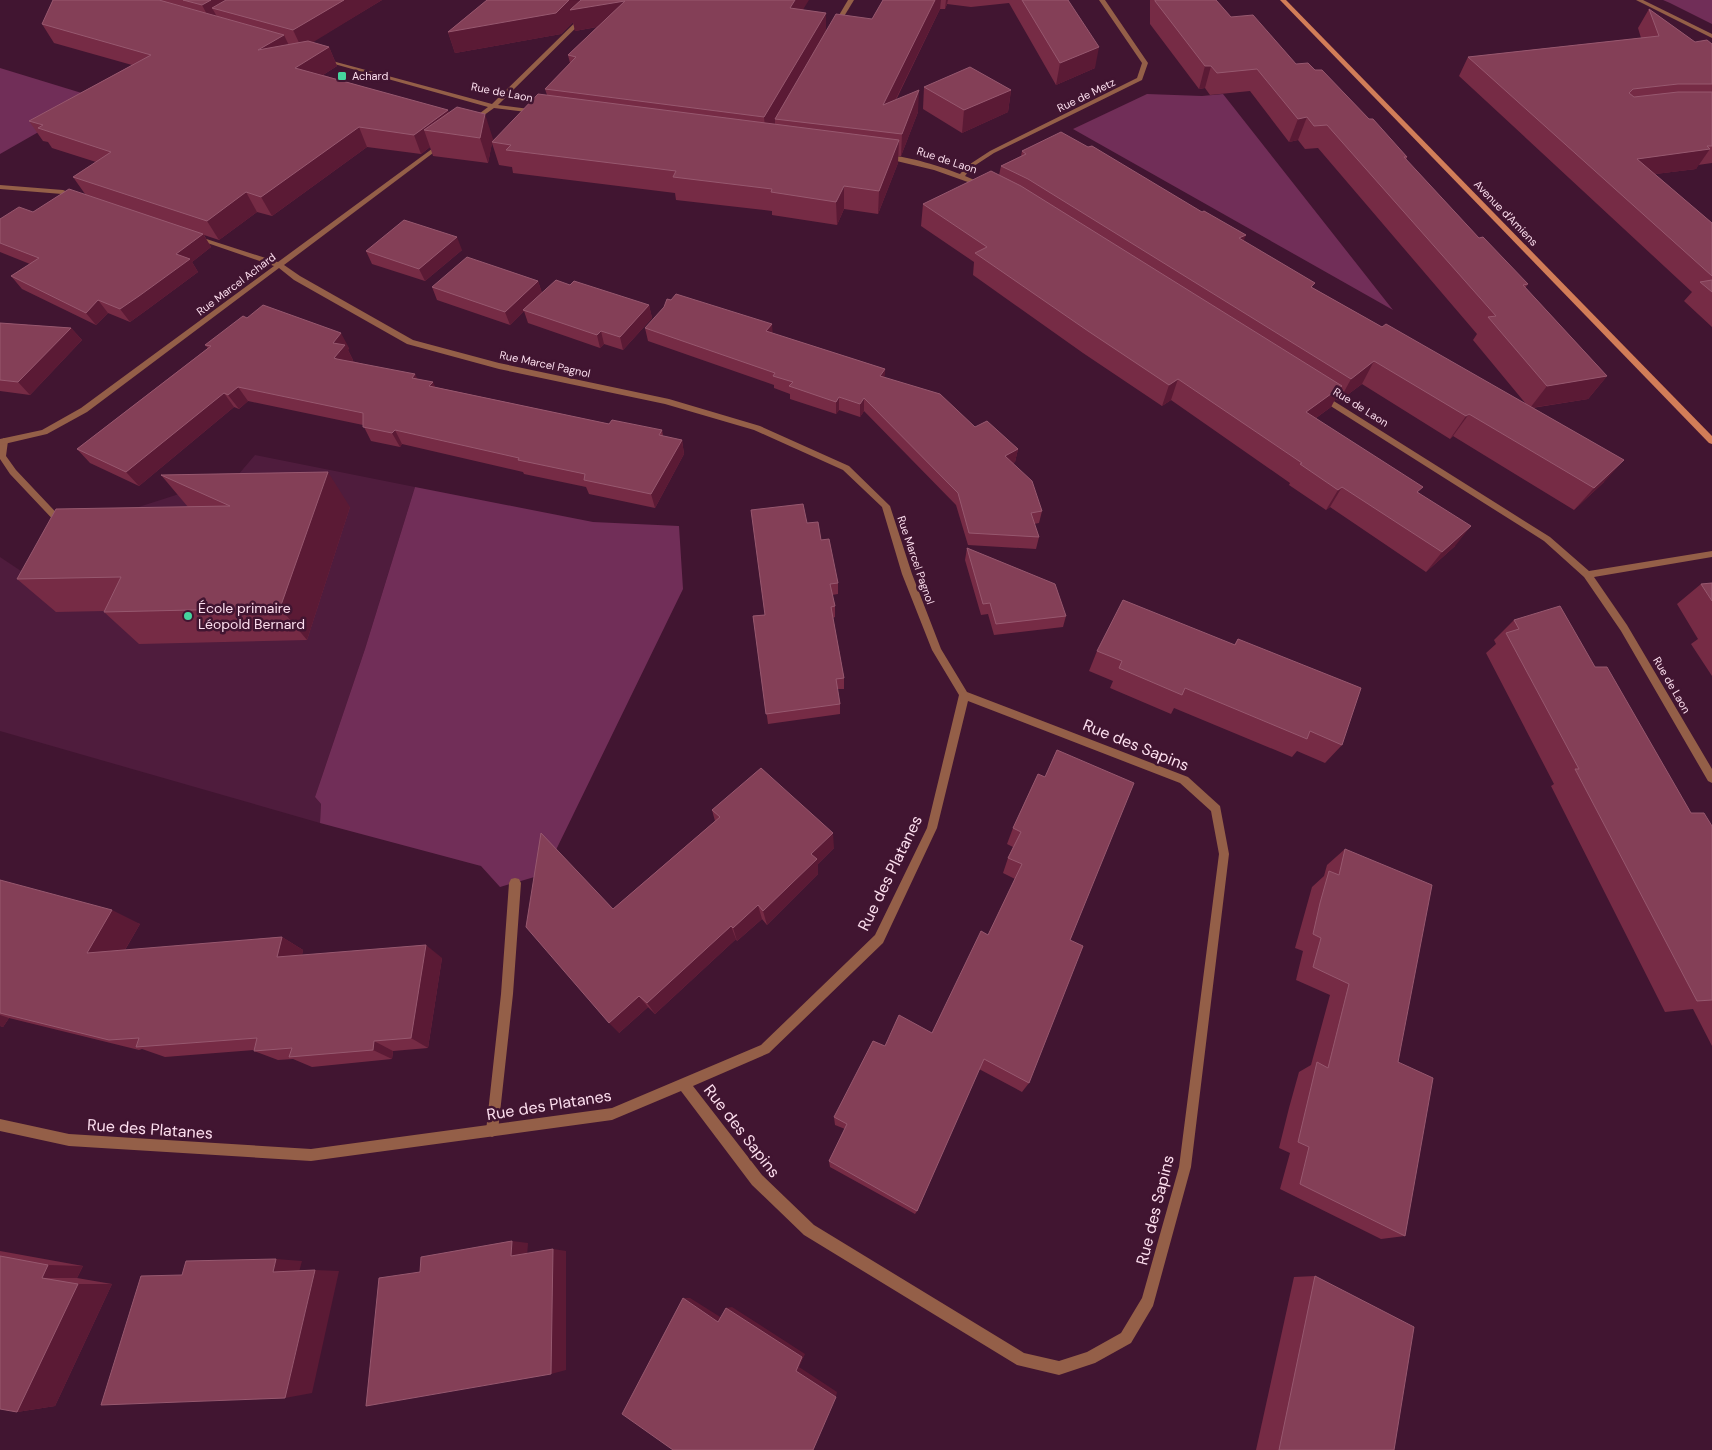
<svg xmlns="http://www.w3.org/2000/svg" width="1712" height="1450" viewBox="0 0 1712 1450" font-family="'DM Sans',sans-serif">
<rect width="100%" height="100%" fill="#411531"/>
<path fill="#4f1c3d" d="M255,455L415,487L365,649L315,797L321,804L320,823L0,731V557L24,573L117,514L238,475Z"/>
<g fill="#712e58">
<path d="M1663,0H1712V24L1670,3Z"/>
<path d="M0,68L98,98L0,154Z"/>
<path d="M1147,94L1202,96L1223,94L1393,310L1073,129Z"/>
<path d="M415,487L593,522L679,526L683,589L555,852L548,873L500,887L481,866L320,823L321,804L315,797L365,649Z"/>
</g>
<g fill="none" stroke-linecap="round" stroke-linejoin="round">
<g fill="#945f48" fill-rule="evenodd">
<path d="M4,438L8,441L6,456L16,470L66,523L67,525L66,527H60L10,474L0,459V441Z"/>
<path d="M515,878L519,879L521,883L513,994L498,1131L496,1135L492,1137L488,1135L486,1131L501,994L509,883L511,879Z"/>
</g>
<g fill="#945f48" fill-rule="evenodd">
<path d="M598,0H604L498,105L537,110V112L535,113L494,108L473,123L471,122V120L488,107L320,60L325,59L492,104Z"/>
<path d="M848,0H854L837,28H833L832,27Z"/>
<path d="M1099,0H1105L1148,63L1142,80L994,153L971,168L965,176L986,185V187H982L934,170L884,158V156C904,154 941,167 960,174L967,166L990,151L1137,78L1142,63Z"/>
<path d="M1636,0H1643L1712,34V38Z"/>
<path d="M440,143L445,144L284,265L300,276L413,340L499,363L669,399L760,426L849,466L890,506L912,574L941,649L967,692L1188,777L1220,806L1229,854L1191,1167L1153,1306L1131,1343L1095,1363L1059,1375L1017,1365L804,1235L752,1185L681,1091L612,1120L311,1161L69,1146L0,1131V1119L69,1134L311,1149L612,1108L761,1045L875,935L927,828L959,695L932,650L902,574L882,507L843,470L754,430L665,404L499,369L407,344L294,280L279,268L87,412L47,434L0,445V439L42,430L81,408L274,266L193,238V236H197L278,262ZM968,701L1180,783L1211,811L1219,854L1179,1167L1142,1298L1121,1333L1087,1352L1059,1361L1024,1353L814,1225L762,1175L693,1086L769,1053L883,943L937,828Z"/>
<path d="M0,185L63,190L77,196L74,198L62,194L0,189Z"/>
<path d="M1321,393L1550,537L1589,571L1712,551V557L1594,577L1627,625L1712,769V783L1708,781L1621,631L1584,577L1544,541L1318,398L1317,396Z"/>
</g>
<path fill="#d27d58" fill-rule="evenodd" d="M1280,0H1286L1712,436V444L1709,443Z"/>
</g>
<g fill="#762b45">
<path d="M53,0H382L312,42L329,47L337,66L323,75L449,112L493,139L492,141L547,95L545,89L570,63L568,55L597,27L575,31L573,22L561,34L455,53L448,32L487,0L803,10L826,13V30L872,19L883,0H1068L1095,68L1056,85L1009,3L971,7L947,4L945,9H940L896,100L918,112L901,156H898V163L878,214L844,209L837,225L772,215V211L676,200L675,193L513,173L512,167L499,165L492,143L488,163L433,156L430,147L421,154L367,147L272,216L257,212L219,240L204,235L211,247L192,262L198,272L148,309L130,322L108,313L96,325L22,289L11,276L30,264L0,252V219L33,212L85,194L73,177L96,162L52,148L48,142L43,141L29,121L132,65L54,43L42,24Z"/>
<path d="M1150,0H1216L1231,17L1296,64L1315,70L1369,119L1407,157L1406,160L1479,238L1528,284L1525,288L1607,376L1588,399L1532,408L1604,482L1574,510L1453,436L1450,439L1362,384L1339,401L1335,399L1331,407L1316,418L1419,493L1455,546L1426,572L1330,507L1326,510L1289,485L1290,483L1171,400L1162,406L1083,353L973,275L974,262L921,226L923,204L999,175L1001,166L1021,156L1022,151L1244,241L1313,288L1382,327L1526,404L1473,340L1477,334L1318,148L1305,149L1298,140L1289,142L1250,91L1210,95L1205,88L1199,89L1150,24Z"/>
<path d="M1649,9L1695,42L1712,44V163L1698,165L1696,169L1655,174L1712,223V327L1684,301L1692,292L1459,76L1468,57L1641,38L1638,28Z"/>
<path d="M924,87L1011,90L1008,112L962,133L923,109Z"/>
<path d="M462,250L425,281L372,264L366,251Z"/>
<path d="M538,281L542,293L570,285L649,305L652,318L623,350L604,344L600,348L528,323L524,311L510,325L437,300L432,287Z"/>
<path d="M247,318L349,348L348,350L353,360L352,361L418,379L435,387L609,424L662,430L663,436L682,440L684,454L655,508L589,494L586,487L524,474L523,472L402,444L400,447L371,441L363,425L248,401L239,409L234,407L139,486L90,463L77,449L208,348L205,345Z"/>
<path d="M0,323L71,328L82,340L30,395L0,391Z"/>
<path d="M772,324V333L885,369L884,377L975,427L1018,449L1015,462L1013,463L1042,511L1039,523L1034,524L1039,537L1036,549L968,545L956,505L864,411L860,417L839,410L836,414L790,399V394L774,388V385L648,341L645,328Z"/>
<path d="M161,475L350,507L307,640L139,644L104,612L105,611L56,612L17,579L188,507Z"/>
<path d="M807,523L821,540L838,583V594L832,595L835,606V617L833,618L844,678V689H837L840,704V714L768,724L753,616L765,615Z"/>
<path d="M967,548L1066,616L1063,627L994,635L988,614L981,615L965,560Z"/>
<path d="M1712,583V676L1691,644L1698,639L1677,604L1701,584Z"/>
<path d="M1514,620L1595,667L1691,813L1712,826V1046L1693,1009L1665,1012L1551,786L1554,784L1486,653L1496,644L1494,640Z"/>
<path d="M1238,639L1342,745L1325,763L1297,751L1292,757L1174,708L1171,714L1110,688L1113,681L1089,671L1097,651L1234,645Z"/>
<path d="M1038,774L1070,940L1029,1083L1022,1092L979,1069L917,1211L915,1214L830,1167L829,1161L845,1129L835,1125L834,1117L932,1033L988,935L1015,879L1003,873L1008,858L1013,847L1007,844L1013,828Z"/>
<path d="M712,810L834,848L818,864V874L767,925L762,919L737,941L736,939L655,1014L648,1007L619,1033L613,909L715,821Z"/>
<path d="M1345,849L1398,1062L1405,1236L1381,1239L1280,1189L1290,1153L1279,1148L1289,1108L1299,1072L1311,1065L1330,995L1296,980L1303,951L1295,948L1312,887L1324,876L1327,865Z"/>
<path d="M0,880L140,924L125,950L282,937L303,950L302,955L442,958L428,1048L393,1051L392,1059L312,1067L293,1059L278,1060L254,1051V1050L165,1057L142,1049L139,1050L9,1018L3,1027L0,1026Z"/>
<path d="M0,1251L83,1266L77,1278L112,1284L55,1406L17,1412L0,1409Z"/>
<path d="M1315,1276L1394,1450H1256L1294,1277Z"/>
</g>
<g fill="#5b1a35">
<path d="M211,0H252L212,8L219,20L212,24L202,5Z"/>
<path d="M344,0H382L302,49L293,30Z"/>
<path d="M569,0L625,1L628,21L575,31L573,22L561,34L455,53L448,32Z"/>
<path d="M795,0H809L791,29L790,8Z"/>
<path d="M935,0H941L940,9L882,127L883,105Z"/>
<path d="M946,0H948L947,4L945,9Z"/>
<path d="M826,13V34L775,119V124L766,139L764,117Z"/>
<path d="M284,35L293,54L258,50Z"/>
<path d="M329,47L337,66L304,87L295,68Z"/>
<path d="M1099,47L1095,68L1056,85L1060,63Z"/>
<path d="M1205,66H1211L1205,88L1199,89Z"/>
<path d="M919,90L918,112L901,156L902,134Z"/>
<path d="M1011,90L1008,112L962,133L964,110Z"/>
<path d="M448,110L455,129L424,130L430,147L421,154L414,135Z"/>
<path d="M485,114L493,139L488,163L480,138Z"/>
<path d="M1307,117L1298,140L1289,142L1298,119Z"/>
<path d="M359,127L367,147L272,216L261,197Z"/>
<path d="M899,140L898,163L878,214L879,191Z"/>
<path d="M1710,149L1696,169L1623,178L1637,159Z"/>
<path d="M844,186V209L837,225L836,202Z"/>
<path d="M246,192L257,212L219,240L207,221Z"/>
<path d="M203,234L211,247L192,262L198,272L148,309L130,322L120,309L176,254Z"/>
<path d="M1246,235L1237,258L1239,238Z"/>
<path d="M457,237L462,250L425,281L419,269Z"/>
<path d="M538,281L542,293L523,310L524,311L510,325L505,312Z"/>
<path d="M98,300L108,313L96,325L86,313Z"/>
<path d="M649,305L652,318L623,350L620,337Z"/>
<path d="M772,324L773,337L766,331Z"/>
<path d="M71,328L82,340L30,395L18,382Z"/>
<path d="M601,331L604,344L600,348L597,335Z"/>
<path d="M341,333L349,348L348,350L353,360L343,372L334,358L333,343Z"/>
<path d="M1374,361L1362,384L1339,401L1351,379Z"/>
<path d="M885,369L884,382L880,376Z"/>
<path d="M415,374L422,388L412,378Z"/>
<path d="M1607,376L1588,399L1530,408L1547,386Z"/>
<path d="M1178,379L1171,400L1162,406L1169,385Z"/>
<path d="M433,382L440,397L429,386Z"/>
<path d="M1342,386L1331,407L1295,433L1306,412Z"/>
<path d="M238,387L248,401L239,409L228,395Z"/>
<path d="M224,393L234,407L139,486L126,472Z"/>
<path d="M839,397V410L836,414V402Z"/>
<path d="M864,398V411L860,417V404Z"/>
<path d="M1469,414L1453,436L1450,439L1466,416Z"/>
<path d="M395,430L402,444L400,447L392,433Z"/>
<path d="M682,440L684,454L655,508L651,494Z"/>
<path d="M1018,449L1015,462L1003,468L1005,456Z"/>
<path d="M1624,460L1604,482L1574,510L1594,488Z"/>
<path d="M328,472L350,507L307,640L280,608Z"/>
<path d="M1342,487L1330,507L1326,510L1338,490Z"/>
<path d="M1471,526L1455,546L1426,572L1442,552Z"/>
<path d="M833,833L834,848L818,864V874L767,925L763,911L811,854Z"/>
<path d="M758,905L762,919L737,941L733,928Z"/>
<path d="M112,910L140,924L116,965L87,953Z"/>
<path d="M731,926L736,939L655,1014L647,1003Z"/>
<path d="M282,937L303,950L299,970L277,957Z"/>
<path d="M426,945L442,958L428,1048L411,1038Z"/>
<path d="M639,996L648,1007L619,1033L609,1023Z"/>
<path d="M0,1015L9,1018L3,1027L0,1026Z"/>
<path d="M374,1041L393,1051L392,1059L373,1050Z"/>
<path d="M512,1241L528,1243L527,1257L511,1256Z"/>
<path d="M553,1249L566,1251V1370L551,1374Z"/>
<path d="M276,1259L302,1261L299,1272H273Z"/>
<path d="M48,1265L83,1266L77,1278H42Z"/>
<path d="M315,1270L339,1271L312,1393L285,1398Z"/>
<path d="M78,1284H112L55,1406L17,1412Z"/>
<path d="M683,1298H690L725,1320L718,1322Z"/>
<path d="M732,1307L805,1354L799,1367L837,1392L836,1397L796,1371L726,1308Z"/>
</g>
<g fill="#843f57" stroke="#97586f">
<path d="M53,0H159L284,35L258,50L308,41L329,47L295,68L448,110L414,135L359,127L261,197L246,192L207,221L73,177L111,152L38,128L43,125L29,121L151,55L42,24Z"/>
<path d="M183,0H211L202,5Z"/>
<path d="M226,0H344L293,30L212,8Z"/>
<path d="M487,0H569L556,13L448,32Z"/>
<path d="M581,0H795L790,8L826,13L764,117L545,89L576,57L568,55L625,1L570,10Z"/>
<path d="M883,0H935L883,105L919,90L902,134L775,119L836,14L872,19Z"/>
<path d="M1022,0H1068L1099,47L1060,63Z"/>
<path d="M1155,0H1216L1231,17L1253,15L1296,64L1308,63L1315,70H1322L1369,119H1373L1407,157H1404L1479,238L1483,237L1528,284L1523,285L1607,376L1547,386L1488,317L1496,316L1327,125L1314,126L1307,117L1298,119L1257,69L1217,73L1211,66H1205L1155,1Z"/>
<path d="M1649,9L1695,42L1707,40L1712,44V84H1678L1633,89L1629,93L1634,97L1678,92H1712V146H1707L1710,149L1637,159L1712,223V276L1468,57L1659,36Z"/>
<path d="M970,67L1011,90L964,110L924,87Z"/>
<path d="M538,94L899,140L879,191L844,186L836,202L771,192L772,189L673,177L676,171L506,150L511,145L492,142Z"/>
<path d="M457,107L485,114L480,138L424,130Z"/>
<path d="M1061,132L1088,147L1092,146L1202,212L1204,211L1246,235L1239,238L1315,283L1311,287L1382,327L1386,324L1624,460L1594,488L1469,414L1466,416L1374,361L1351,379L1028,179L1001,166L1026,154L1022,151Z"/>
<path d="M991,171L1021,186L1342,386L1306,412L1423,487L1417,492L1471,526L1442,552L1342,487L1338,490L1300,464L1302,463L1178,379L1169,385L1088,331L975,253L987,247L923,204Z"/>
<path d="M69,189L203,234L176,254L190,259L139,296L120,309L98,300L86,313L11,276L39,258L0,243V219L19,207L33,212Z"/>
<path d="M404,220L457,237L419,269L366,251Z"/>
<path d="M467,257L538,281L505,312L432,287Z"/>
<path d="M556,280L570,285L574,281L649,305L620,337L601,331L597,335L523,310Z"/>
<path d="M1712,280V292L1700,282Z"/>
<path d="M676,294L772,324L766,331L885,369L880,376L940,394L975,427L987,421L1018,449L1005,456L1032,481L1042,511L1031,513L1039,537L969,533L958,493L864,398L860,404L839,397L836,402L789,386L793,382L773,376L775,373L645,328L664,307L667,299L671,300Z"/>
<path d="M263,305L341,333L333,343L345,345L334,358L337,359L415,374L412,378L433,382L429,386L609,424L612,420L662,430L659,435L682,440L651,494L584,480L585,474L518,460L519,458L395,430L392,433L363,427V413L238,387L228,395L224,393L126,472L77,449L211,346L205,345L243,316L247,318Z"/>
<path d="M0,323L71,328L18,382L0,380Z"/>
<path d="M328,472L280,608L104,612L121,577L17,579L56,509L230,506L161,475Z"/>
<path d="M803,504L807,523L818,522L821,540L829,539L838,583L830,584L835,606L831,607L844,678L836,679L840,704L766,714L753,616L765,615L751,510Z"/>
<path d="M967,548L1055,584L1066,616L996,624L990,603L983,604Z"/>
<path d="M1712,583V601L1701,584Z"/>
<path d="M1123,600L1235,645L1238,639L1361,688L1342,745L1310,731L1307,739L1185,688L1182,695L1119,668L1122,661L1097,651Z"/>
<path d="M1560,606L1595,667H1607L1691,813H1704L1712,826V1000L1697,1001L1575,769H1579L1506,633L1519,629L1514,620Z"/>
<path d="M1057,750L1134,783L1070,940L1083,946L1029,1083L984,1059L917,1211L829,1161L847,1124L834,1117L873,1041L885,1046L899,1015L932,1033L981,931L988,935L1022,864L1008,858L1021,832L1013,828L1038,774L1045,777Z"/>
<path d="M761,768L833,833L811,854L817,859L763,911L758,905L733,928L731,926L647,1003L639,996L609,1023L526,927L541,833L613,909L720,817L712,810Z"/>
<path d="M1345,849L1432,885L1398,1062L1433,1078L1405,1236L1300,1184L1309,1147L1298,1142L1308,1100L1317,1062L1328,1068L1349,984L1313,967L1321,938L1313,934L1320,903L1329,871L1339,875Z"/>
<path d="M0,880L112,910L87,953L282,937L277,957L426,945L411,1038L374,1041L373,1050L289,1057L292,1048L254,1051L257,1038L136,1047L139,1038L109,1040L0,1013Z"/>
<path d="M512,1241L511,1256L553,1249L551,1374L366,1406L379,1278L420,1272L421,1257Z"/>
<path d="M0,1256L48,1265L42,1278L78,1284L17,1412L0,1409Z"/>
<path d="M276,1259L273,1272L315,1270L285,1398L101,1405L141,1276L182,1275L186,1261Z"/>
<path d="M1315,1276L1414,1327L1394,1450H1279Z"/>
<path d="M683,1298L718,1322L726,1308L802,1357L796,1371L836,1397L813,1450H673L622,1414Z"/>
</g>
<g fill="#46d49e" stroke="#411531" stroke-width="2">
<rect x="337" y="71" width="10" height="10" rx="2.5"/>
<circle cx="188" cy="616" r="5"/>
</g>
<g text-anchor="middle" dominant-baseline="central" stroke-width="5" stroke-linejoin="round" paint-order="stroke">
<g font-size="11" fill="#fcdeee" stroke="#411531" text-anchor="start">
<text x="352" y="76">Achard</text>
</g>
<g font-size="11" fill="#fcdeee" stroke="#411531">
<text transform="translate(502 92) rotate(11)">Rue de Laon</text>
<text transform="translate(1086 95) rotate(-26)">Rue de Metz</text>
<text transform="translate(947 160) rotate(18)">Rue de Laon</text>
<text transform="translate(1506 213) rotate(46)">Avenue d'Amiens</text>
<text transform="translate(236 284) rotate(-37)">Rue Marcel Achard</text>
<text transform="translate(545 364) rotate(12)">Rue Marcel Pagnol</text>
<text transform="translate(1361 407) rotate(32)">Rue de Laon</text>
<text transform="translate(916 560) rotate(71)">Rue Marcel Pagnol</text>
<text transform="translate(1672 685) rotate(60)">Rue de Laon</text>
</g>
<g font-size="14" fill="#fcdeee" stroke="#411531" text-anchor="start">
<text x="198" y="608">École primaire<tspan x="198" dy="16">Léopold Bernard</tspan></text>
</g>
<g font-size="16" fill="#fcdeee" stroke="#411531">
<text transform="translate(1136 745) rotate(22)">Rue des Sapins</text>
<text transform="translate(890 873) rotate(-64)">Rue des Platanes</text>
<text transform="translate(549 1105) rotate(-9)">Rue des Platanes</text>
<text transform="translate(150 1129) rotate(4)">Rue des Platanes</text>
<text transform="translate(742 1131) rotate(52)">Rue des Sapins</text>
<text transform="translate(1155 1210) rotate(-76)">Rue des Sapins</text>
</g>
</g>
</svg>
